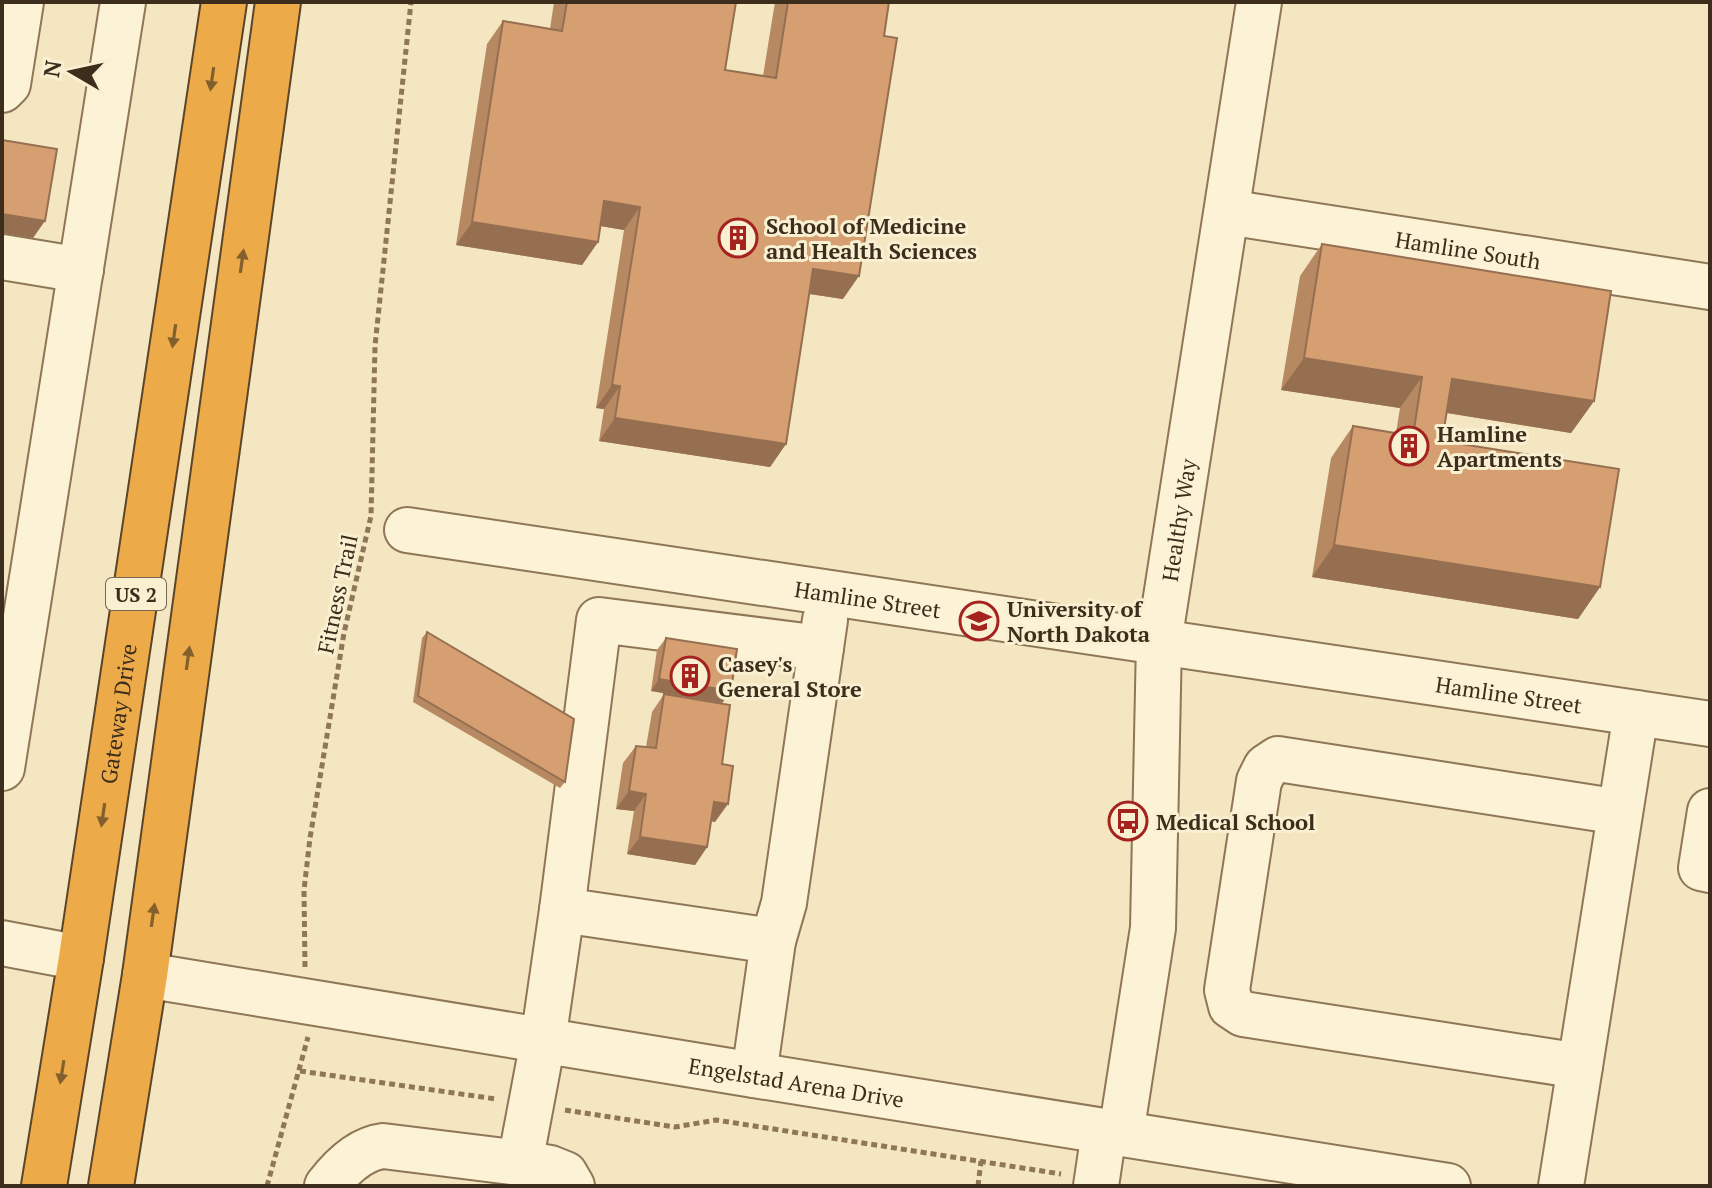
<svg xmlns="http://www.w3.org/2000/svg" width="1712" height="1188" viewBox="0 0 1712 1188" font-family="'PT Serif',serif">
<rect width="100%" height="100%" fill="#f3e6c1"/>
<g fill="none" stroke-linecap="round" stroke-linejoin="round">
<defs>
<g id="minor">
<path d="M2,90L8,84L21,2"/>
<path id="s1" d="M1227,212L1710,287"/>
<path d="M2,257L81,270"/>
<path id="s2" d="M407,530L1710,724"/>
<path d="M2,768L123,2"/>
<path d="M1710,811L1701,868L1710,870"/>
<path d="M562,910L599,620L821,648"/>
<path d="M773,941L784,903L825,620"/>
<path d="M2,943L81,958"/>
<path id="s3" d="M145,975L754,1075L1448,1186"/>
<path d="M1580,1066L1243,1014L1231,1006L1227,990L1259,781L1266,767L1278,759L1620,812"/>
<path id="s4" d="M1121,1134L1153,928L1159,642L1259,2"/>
<path d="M327,1186C340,1169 360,1149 383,1146L520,1163"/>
<path d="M572,1186L565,1174L550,1168L520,1163L543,1041L562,910L773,941L754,1075"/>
<path d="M1096,1186L1104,1132"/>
<path d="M1561,1186L1636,713"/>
</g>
<g id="highway">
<path id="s5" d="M44,1186L81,958L224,2"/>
<path d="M111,1186L145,975L278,2"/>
</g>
</defs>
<use href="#minor" stroke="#8f7656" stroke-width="48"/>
<use href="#highway" stroke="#5c442b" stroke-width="48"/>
<g stroke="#8f7656" stroke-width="5" stroke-dasharray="6 4" stroke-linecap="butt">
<path d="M305,967L304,890L310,838L344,633L371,516L375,346L411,2"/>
<path d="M300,1071L496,1099"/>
<path d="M565,1110L675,1127L716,1120L1061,1174"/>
<path d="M267,1186L308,1037"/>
<path d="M978,1186L981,1161"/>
</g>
<use href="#minor" stroke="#fcf2d5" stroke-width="44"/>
<use href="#highway" stroke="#ecaa48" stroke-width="44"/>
</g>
<g fill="#b78962">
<path d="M554,2H736L725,70L763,76L775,2H889L843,299L809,294L786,444L770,467L599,441L604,409L596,408L624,230L601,226L598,242L582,265L456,245L487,44L503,21L550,29Z"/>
<path d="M1322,244L1594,401L1571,433L1446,413L1442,441L1600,587L1578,619L1312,577L1331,458L1353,426L1396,433L1400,408L1281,390L1300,276Z"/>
<path d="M427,632L565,782L560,788L413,702L422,638Z"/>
<path d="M666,638L731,691L722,703L651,691L657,650Z"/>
<path d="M664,694L722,764L715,822L711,821L707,847L695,865L627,854L634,811L616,809L623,763L636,746L646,747L652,712Z"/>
</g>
<g fill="#956f50">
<path d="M604,201L640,207L624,230L588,224Z"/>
<path d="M2,214L45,221L33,238L2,233Z"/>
<path d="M472,222L598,242L582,265L456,245Z"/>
<path d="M813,269L859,276L843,299L797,292Z"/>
<path d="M1304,358L1422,377L1400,408L1281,390Z"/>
<path d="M1452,379L1594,401L1571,433L1430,410Z"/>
<path d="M612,385L620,386L604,409L596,408Z"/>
<path d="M615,418L786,444L770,467L599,441Z"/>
<path d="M1334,545L1600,587L1578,619L1312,577Z"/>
<path d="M659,679L731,691L722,703L651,691Z"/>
<path d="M629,791L646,794L634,811L616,809Z"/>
<path d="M714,802L728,804L715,822L702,819Z"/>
<path d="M640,837L707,847L695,865L627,854Z"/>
</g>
<g fill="#d59f72" stroke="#956f50" stroke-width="2">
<path d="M567,2H736L725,70L776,78L788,2H889L884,36L897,38L859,276L813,269L786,444L615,418L620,386L612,385L640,207L604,201L598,242L472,222L503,21L562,31Z"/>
<path d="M2,140L57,149L45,221L2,214Z"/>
<path d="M1322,244L1611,291L1594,401L1452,379L1442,441L1619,469L1600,587L1334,545L1353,426L1413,436L1422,377L1304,358Z"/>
<path d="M427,632L574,719L565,782L418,696Z"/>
<path d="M666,638L737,649L731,691L659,679Z"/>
<path d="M664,694L730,705L722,764L733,766L728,804L714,802L707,847L640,837L646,794L629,791L636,746L656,748Z"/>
</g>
<defs><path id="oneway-solid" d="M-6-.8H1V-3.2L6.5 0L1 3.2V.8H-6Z" transform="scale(2)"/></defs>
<g fill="#835f2e">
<use href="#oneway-solid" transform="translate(212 79) rotate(98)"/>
<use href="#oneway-solid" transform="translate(242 261) rotate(-82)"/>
<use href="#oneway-solid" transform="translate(174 336) rotate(98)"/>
<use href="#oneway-solid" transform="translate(188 658) rotate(-82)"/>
<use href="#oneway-solid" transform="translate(103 815) rotate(98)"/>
<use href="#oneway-solid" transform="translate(153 915) rotate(-82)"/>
<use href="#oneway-solid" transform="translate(62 1072) rotate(99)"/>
</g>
<defs>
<symbol id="building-ring" viewBox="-11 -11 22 22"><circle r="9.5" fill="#f9efd1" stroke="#a5231f" stroke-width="1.5"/><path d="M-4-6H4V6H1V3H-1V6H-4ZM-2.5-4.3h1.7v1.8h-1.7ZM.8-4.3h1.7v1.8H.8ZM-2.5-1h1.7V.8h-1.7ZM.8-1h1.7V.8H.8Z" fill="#a5231f"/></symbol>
<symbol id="university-ring" viewBox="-11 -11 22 22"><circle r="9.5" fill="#f9efd1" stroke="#a5231f" stroke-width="1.5"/><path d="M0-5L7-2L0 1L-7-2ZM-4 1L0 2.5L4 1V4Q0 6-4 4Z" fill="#a5231f"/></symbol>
<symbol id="bus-ring" viewBox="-11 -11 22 22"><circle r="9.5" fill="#f9efd1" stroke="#a5231f" stroke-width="1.5"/><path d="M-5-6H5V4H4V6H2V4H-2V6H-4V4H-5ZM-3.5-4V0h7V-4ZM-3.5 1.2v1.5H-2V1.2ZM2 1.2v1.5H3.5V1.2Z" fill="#a5231f"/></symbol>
</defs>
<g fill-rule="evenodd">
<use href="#building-ring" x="716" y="216" width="44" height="44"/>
<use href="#building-ring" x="1387" y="424" width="44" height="44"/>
<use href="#university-ring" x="957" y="599" width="44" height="44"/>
<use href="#building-ring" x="668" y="654" width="44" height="44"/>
<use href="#bus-ring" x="1106" y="799" width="44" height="44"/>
</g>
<g text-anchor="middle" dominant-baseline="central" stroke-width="6" stroke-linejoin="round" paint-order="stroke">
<rect fill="#f9efd1" stroke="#756752" stroke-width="2" x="106" y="578" width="60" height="32" rx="6"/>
<g font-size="20" font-weight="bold" fill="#3d2d1c">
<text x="136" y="594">US 2</text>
</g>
<g font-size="22" font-weight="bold" fill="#3d2d1c" stroke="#f9efd1" text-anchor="start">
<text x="766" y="225">School of Medicine<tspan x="766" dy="25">and Health Sciences</tspan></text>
<text x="1437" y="433">Hamline<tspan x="1437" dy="25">Apartments</tspan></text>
<text x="1007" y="608">University of<tspan x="1007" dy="25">North Dakota</tspan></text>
<text x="718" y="663">Casey's<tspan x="718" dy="25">General Store</tspan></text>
<text x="1156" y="821">Medical School</text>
</g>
<g font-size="22" fill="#3d2d1c" stroke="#f9efd1">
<text stroke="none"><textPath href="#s1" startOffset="244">Hamline South</textPath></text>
<text stroke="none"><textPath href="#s4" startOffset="618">Healthy Way</textPath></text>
<text transform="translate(337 594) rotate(-78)">Fitness Trail</text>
<text stroke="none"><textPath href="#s2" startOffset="466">Hamline Street</textPath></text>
<text stroke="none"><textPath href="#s2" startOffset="1114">Hamline Street</textPath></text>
<text stroke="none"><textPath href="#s5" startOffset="478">Gateway Drive</textPath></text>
<text stroke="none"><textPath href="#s3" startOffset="660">Engelstad Arena Drive</textPath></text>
</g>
</g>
<rect width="1712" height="1188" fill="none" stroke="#3d2d1c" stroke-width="8"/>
<g transform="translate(72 72) rotate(279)" stroke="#f9efd1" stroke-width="6" paint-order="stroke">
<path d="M0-6L14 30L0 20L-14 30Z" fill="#3d2d1c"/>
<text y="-12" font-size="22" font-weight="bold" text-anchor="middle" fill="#3d2d1c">N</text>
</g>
</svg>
